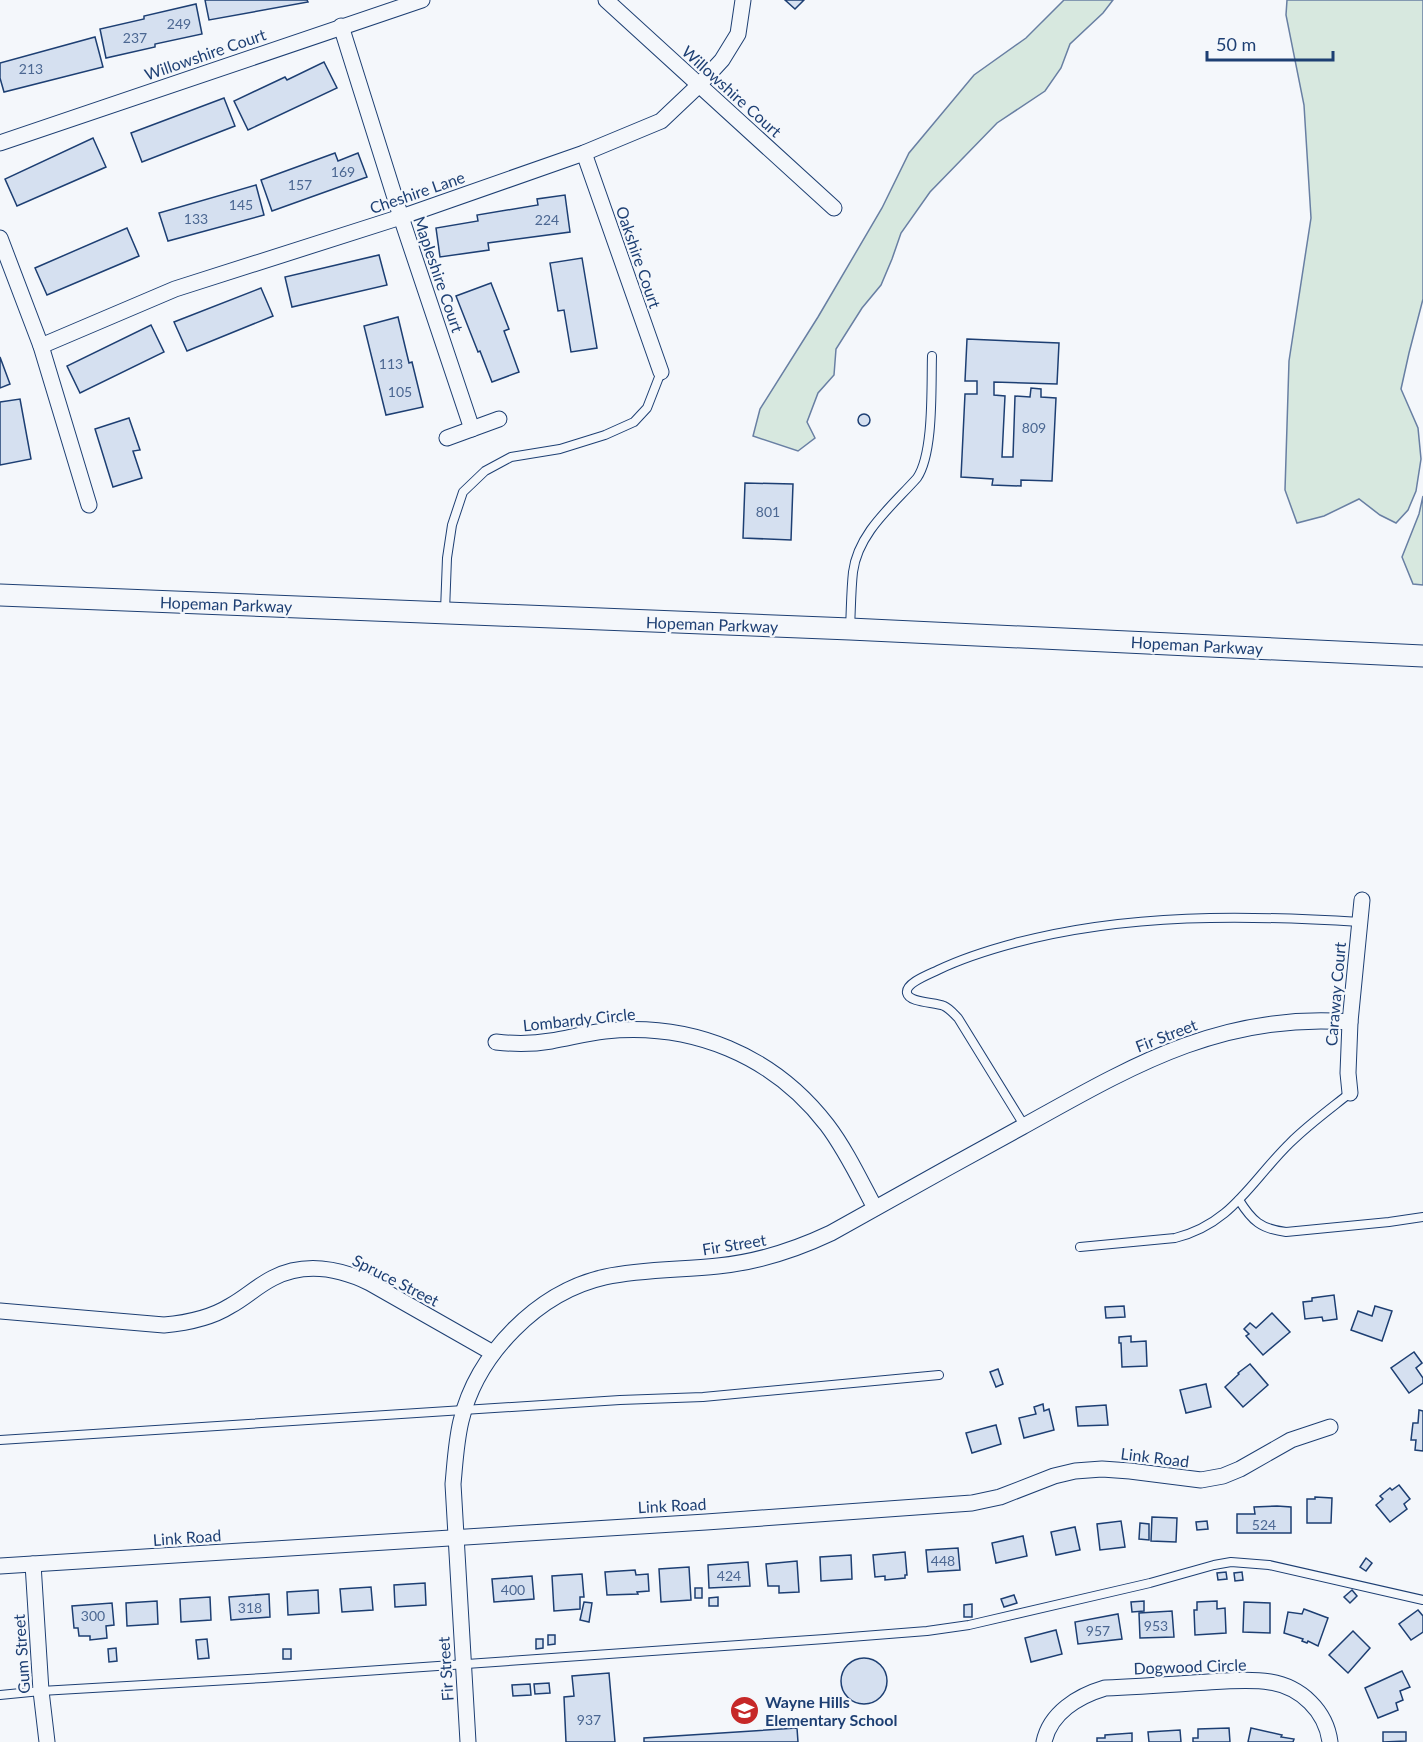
<svg xmlns="http://www.w3.org/2000/svg" width="1423" height="1742" viewBox="0 0 1423 1742" font-family="Lato,sans-serif">
<rect width="100%" height="100%" fill="#f4f7fb"/>
<g fill="#d7e8df" stroke="#687fa3" stroke-width="1.5">
<path d="M1064,0H1113L1103,13L1070,44L1061,68L1045,91L997,123L930,192L901,233L892,259L881,285L862,308L836,349L834,375L818,393L807,422L815,438L798,451L753,436L760,409L818,317L882,208L909,153L974,75L1026,38Z"/>
<path d="M1287,0H1423V299L1409,353L1401,389L1418,428L1421,459L1416,491L1408,510L1396,523L1380,515L1359,499L1324,516L1297,523L1285,490L1289,361L1311,218L1304,105L1286,15Z"/>
<path d="M1423,496V585L1413,584L1402,557L1419,514Z"/>
</g>
<g fill="#d5e0f0" stroke="#1d3f73" stroke-width="1.5">
<path d="M205,0H307L308,2L209,20Z"/>
<path d="M785,0H804L795,9Z"/>
<path d="M196,4L202,34L155,44V47L106,58L100,29L144,19V16Z"/>
<path d="M95,37L103,67L4,92L0,78V63Z"/>
<path d="M324,62L337,88L248,130L234,101L285,77L287,80Z"/>
<path d="M224,98L235,126L142,162L131,133Z"/>
<path d="M93,138L106,167L17,206L5,179Z"/>
<path d="M335,153L338,161L358,153L367,177L272,211L261,180Z"/>
<path d="M256,185L264,215L168,241L159,213Z"/>
<path d="M565,195L570,232L488,243L489,250L440,257L436,228L478,221L477,215L538,205L537,199Z"/>
<path d="M127,228L139,256L47,295L35,268Z"/>
<path d="M379,255L387,285L292,307L285,277Z"/>
<path d="M582,258L597,348L571,352L564,310L558,311L550,263Z"/>
<path d="M491,283L509,329L504,331L519,372L492,382L480,351L478,352L456,296Z"/>
<path d="M261,288L273,316L187,351L174,322Z"/>
<path d="M398,317L409,363L412,362L423,407L386,415L364,326Z"/>
<path d="M151,325L164,352L80,393L67,366Z"/>
<path d="M967,339L1059,343L1057,384L994,382V395L1005,396L1002,457H1013L1015,396L1030,397L1031,388L1041,389V397L1056,398L1052,481L1021,480V486L992,485L993,479L961,477L965,394H977V381H965Z"/>
<path d="M0,357L10,384L0,388Z"/>
<path d="M20,399L31,459L0,465V402Z"/>
<circle cx="864" cy="420" r="6"/>
<path d="M129,418L140,450L133,451L142,478L113,487L95,429Z"/>
<path d="M745,483L793,484L791,540L743,538Z"/>
<path d="M1334,1295L1337,1319L1323,1321L1322,1317L1305,1319L1303,1302L1312,1301V1298Z"/>
<path d="M1124,1306L1125,1317L1106,1318L1105,1307Z"/>
<path d="M1375,1306L1392,1311L1382,1341L1351,1330L1358,1311L1372,1316Z"/>
<path d="M1272,1313L1290,1332L1263,1355L1246,1336L1249,1334L1244,1329L1250,1323L1256,1328Z"/>
<path d="M1131,1336V1342L1146,1341L1147,1366L1122,1367L1121,1343H1119V1337Z"/>
<path d="M1414,1352L1422,1363L1416,1368L1423,1378V1383L1409,1393L1391,1368Z"/>
<path d="M1250,1364L1268,1385L1243,1407L1225,1387L1239,1374L1238,1373Z"/>
<path d="M998,1369L1003,1384L996,1387L990,1372Z"/>
<path d="M1206,1384L1211,1407L1186,1413L1180,1390Z"/>
<path d="M1043,1404L1044,1411L1049,1409L1054,1430L1024,1438L1019,1418L1036,1414L1034,1407Z"/>
<path d="M1106,1405L1108,1425L1078,1426L1076,1407Z"/>
<path d="M1419,1410L1423,1411V1451L1415,1450L1416,1440H1411L1413,1423H1418Z"/>
<path d="M996,1425L1001,1444L972,1453L966,1433Z"/>
<path d="M1399,1485L1410,1499L1404,1504L1407,1509L1390,1522L1376,1505L1383,1499L1380,1496L1390,1488L1392,1490Z"/>
<path d="M1315,1497L1332,1498L1331,1523H1307V1499H1315Z"/>
<path d="M1277,1506L1291,1507V1533H1237V1514H1255L1254,1507Z"/>
<path d="M1152,1517L1177,1518L1176,1542L1151,1541Z"/>
<path d="M1121,1521L1125,1547L1100,1550L1097,1524Z"/>
<path d="M1207,1521L1208,1529L1197,1530L1196,1522Z"/>
<path d="M1140,1523L1149,1524V1540L1139,1539Z"/>
<path d="M1075,1527L1080,1550L1056,1555L1051,1532Z"/>
<path d="M1023,1536L1027,1556L996,1563L992,1543Z"/>
<path d="M958,1548L960,1570L928,1572L926,1550Z"/>
<path d="M905,1552L907,1575H905V1578L885,1580V1576L875,1577L873,1555Z"/>
<path d="M851,1555L852,1579L821,1581L820,1557Z"/>
<path d="M1366,1558L1372,1563L1366,1571L1360,1567Z"/>
<path d="M797,1561L799,1592L779,1593V1586H768L766,1564Z"/>
<path d="M748,1562L750,1586L709,1588L708,1565Z"/>
<path d="M689,1567L691,1600L661,1602L659,1569Z"/>
<path d="M635,1570L636,1575L648,1574L649,1591L637,1592L638,1594L607,1595L605,1572Z"/>
<path d="M1226,1572L1227,1579L1218,1580L1217,1573Z"/>
<path d="M1242,1572L1243,1580L1235,1581L1234,1573Z"/>
<path d="M582,1574L584,1597H580V1609L554,1611L552,1576Z"/>
<path d="M532,1576L534,1599L494,1602L492,1579Z"/>
<path d="M425,1583L426,1605L395,1607L394,1585Z"/>
<path d="M371,1587L373,1610L342,1612L340,1589Z"/>
<rect x="695" y="1588" width="7" height="10"/>
<path d="M318,1590L319,1613L288,1615L287,1592Z"/>
<path d="M1352,1590L1357,1596L1350,1603L1344,1597Z"/>
<path d="M269,1594L270,1617L231,1620L229,1597Z"/>
<path d="M1014,1595L1017,1603L1004,1607L1001,1599Z"/>
<path d="M210,1597L211,1620L181,1622L180,1599Z"/>
<path d="M718,1597V1606H709V1598Z"/>
<path d="M157,1601L158,1624L127,1626L126,1603Z"/>
<path d="M1144,1601V1611L1132,1612L1131,1602Z"/>
<path d="M1217,1601V1609L1225,1608L1226,1633L1195,1635L1194,1610H1197V1602Z"/>
<path d="M584,1602L592,1603L589,1622L580,1620Z"/>
<path d="M1244,1602L1270,1603V1633L1243,1632Z"/>
<path d="M112,1603L114,1625L106,1626L107,1638L90,1640V1636H79L78,1628H74L72,1606Z"/>
<path d="M972,1604V1617H964V1605Z"/>
<path d="M1304,1609L1328,1618L1318,1646L1308,1641L1307,1643L1302,1641L1303,1639L1284,1633L1288,1612L1302,1614Z"/>
<path d="M1418,1610L1423,1616V1632L1411,1640L1399,1624Z"/>
<path d="M1172,1611L1174,1637L1140,1638L1139,1613Z"/>
<path d="M1118,1614L1122,1639L1078,1644L1075,1622Z"/>
<path d="M1056,1630L1062,1654L1031,1662L1025,1638Z"/>
<path d="M1353,1631L1370,1648L1348,1673L1329,1655Z"/>
<path d="M548,1635H555V1644L548,1645Z"/>
<path d="M207,1639L209,1658L198,1659L196,1640Z"/>
<path d="M536,1639H543V1648L536,1649Z"/>
<path d="M116,1648L117,1661L109,1662L108,1649Z"/>
<rect x="283" y="1649" width="8" height="10"/>
<circle cx="864" cy="1681" r="23"/>
<path d="M1402,1671L1410,1687L1400,1691L1403,1700L1396,1703L1398,1710L1378,1718L1365,1688Z"/>
<path d="M609,1673L615,1742H566L564,1697L574,1696L572,1676Z"/>
<path d="M549,1683L550,1693L535,1694L534,1684Z"/>
<path d="M530,1684L531,1695L513,1696L512,1685Z"/>
<path d="M797,1728L798,1742H644V1738Z"/>
<path d="M1229,1728L1230,1742H1193V1738H1198V1729Z"/>
<path d="M1251,1728L1282,1735L1281,1737L1294,1739L1293,1742H1248Z"/>
<path d="M1180,1730L1181,1742H1149L1148,1732Z"/>
<path d="M1383,1732H1406V1741L1383,1742Z"/>
<path d="M1132,1733V1742H1097V1738H1105V1735Z"/>
</g>
<g fill="none" stroke-linecap="round" stroke-linejoin="round">
<defs>
<g id="service">
<path d="M445,611L447,558L452,525L463,492L485,471L511,457L560,449L605,435L634,422L647,408L661,372"/>
<path d="M850,628C851,609 851,590 853,572C858,533 892,506 917,478C934,453 931,387 932,356"/>
<path d="M1024,1125L958,1018C954,1014 949,1008 944,1006C935,1002 909,1003 907,993C905,983 930,974 938,970C963,958 989,950 1015,943C1128,913 1245,915 1360,922"/>
<path d="M1239,1200C1252,1221 1261,1229 1286,1232L1389,1222L1423,1217"/>
<path d="M1080,1247L1175,1238C1232,1224 1251,1181 1290,1143C1308,1125 1330,1109 1350,1093"/>
<path d="M0,1440L620,1400L703,1397L939,1375"/>
<path d="M0,1695L41,1691L264,1678L825,1639L927,1631L969,1625L1150,1583L1214,1565L1231,1562L1269,1565L1423,1600"/>
</g>
<g id="minor">
<path d="M606,0L834,208"/>
<path d="M341,26L401,217L472,429"/>
<path d="M0,143L422,0"/>
<path d="M584,153L661,372"/>
<path d="M0,238L41,346L89,505"/>
<path d="M41,346L175,289L407,215L584,153L661,121L699,85L722,60L738,34L743,0"/>
<path d="M447,438L499,419"/>
<path d="M496,1042C514,1044 533,1044 551,1041C569,1038 587,1033 605,1031C692,1022 773,1055 827,1125C846,1150 860,1180 875,1208"/>
<path d="M1350,1093L1348,1073L1350,1022L1362,900"/>
<path d="M0,1311L164,1325C186,1323 211,1318 230,1306C245,1298 257,1286 273,1278C304,1262 339,1268 370,1283L493,1353"/>
<path d="M33,1564L41,1691L47,1742"/>
<path d="M0,1566L706,1522L972,1503L1000,1497L1054,1476L1075,1471L1102,1469L1130,1471L1201,1480L1223,1476L1240,1469L1291,1440L1330,1427"/>
<path d="M468,1742L453,1484C455,1463 456,1442 461,1421C477,1354 538,1292 605,1277C642,1269 681,1270 718,1266C758,1262 795,1250 831,1233C895,1197 958,1162 1022,1127C1130,1067 1221,1012 1350,1022"/>
<path d="M1044,1742C1050,1713 1078,1696 1105,1688C1134,1687 1163,1685 1192,1683C1216,1682 1246,1678 1270,1682C1301,1687 1326,1711 1330,1742"/>
</g>
<path id="secondary" d="M0,595L850,629L1423,656"/>
</defs>
<use href="#service" stroke="#1d3f73" stroke-width="10"/>
<use href="#minor" stroke="#1d3f73" stroke-width="17"/>
<use href="#secondary" stroke="#1d3f73" stroke-width="23"/>
<use href="#service" stroke="#f4f7fb" stroke-width="8"/>
<use href="#minor" stroke="#f4f7fb" stroke-width="15"/>
<use href="#secondary" stroke="#f4f7fb" stroke-width="21"/>
</g>
<defs>
<symbol id="school-disc" viewBox="-11 -11 22 22"><circle r="9.5" fill="#c62828" stroke="#f4f7fb"/><path d="M0-5L7-2L0 1L-7-2ZM-4 1L0 2.5L4 1V4Q0 6-4 4Z" fill="#fff"/></symbol>
</defs>
<g fill-rule="evenodd">
<use href="#school-disc" x="728" y="1694" width="33" height="33"/>
</g>
<g text-anchor="middle" dominant-baseline="central" stroke-width="4.5" stroke-linejoin="round" paint-order="stroke">
<g font-size="14" fill="#4b6792">
<text x="179" y="23">249</text>
<text x="135" y="37">237</text>
<text x="31" y="68">213</text>
<text x="343" y="171">169</text>
<text x="300" y="184">157</text>
<text x="241" y="204">145</text>
<text x="196" y="218">133</text>
<text x="547" y="219">224</text>
<text x="391" y="363">113</text>
<text x="400" y="391">105</text>
<text x="1034" y="427">809</text>
<text x="768" y="511">801</text>
<text x="1264" y="1524">524</text>
<text x="943" y="1560">448</text>
<text x="729" y="1575">424</text>
<text x="513" y="1589">400</text>
<text x="250" y="1607">318</text>
<text x="93" y="1615">300</text>
<text x="1156" y="1625">953</text>
<text x="1098" y="1630">957</text>
<text x="589" y="1719">937</text>
</g>
<g font-size="16" fill="#1d3f73" stroke="#f4f7fb">
<text transform="translate(205 54) rotate(-19)">Willowshire Court</text>
<text transform="translate(732 91) rotate(42)">Willowshire Court</text>
<text transform="translate(417 192) rotate(-19)">Cheshire Lane</text>
<text transform="translate(639 257) rotate(71)">Oakshire Court</text>
<text transform="translate(439 274) rotate(71)">Mapleshire Court</text>
<text transform="translate(226 604) rotate(2)">Hopeman Parkway</text>
<text transform="translate(712 624) rotate(2)">Hopeman Parkway</text>
<text transform="translate(1197 645) rotate(3)">Hopeman Parkway</text>
<text transform="translate(1335 994) rotate(-85)">Caraway Court</text>
<text transform="translate(579 1019) rotate(-6)">Lombardy Circle</text>
<text transform="translate(1166 1035) rotate(-21)">Fir Street</text>
<text transform="translate(734 1244) rotate(-9)">Fir Street</text>
<text transform="translate(396 1280) rotate(27)">Spruce Street</text>
<text transform="translate(1155 1457) rotate(7)">Link Road</text>
<text transform="translate(672 1505) rotate(-3)">Link Road</text>
<text transform="translate(187 1537) rotate(-4)">Link Road</text>
<text transform="translate(21 1654) rotate(-94)">Gum Street</text>
<text transform="translate(1190 1666) rotate(-2)">Dogwood Circle</text>
<text transform="translate(445 1669) rotate(-94)">Fir Street</text>
</g>
<g font-size="16" font-weight="bold" fill="#1d3f73" stroke="#f4f7fb" text-anchor="start">
<text x="765" y="1701">Wayne Hills<tspan x="765" dy="18">Elementary School</tspan></text>
</g>
</g>
<path d="M1207 51v9h126v-9" fill="none" stroke="#1d3f73" stroke-width="3"/>
<text x="1216" y="51" font-size="18" fill="#1d3f73" stroke="#f4f7fb" stroke-width="4.5" paint-order="stroke">50 m</text>
</svg>
